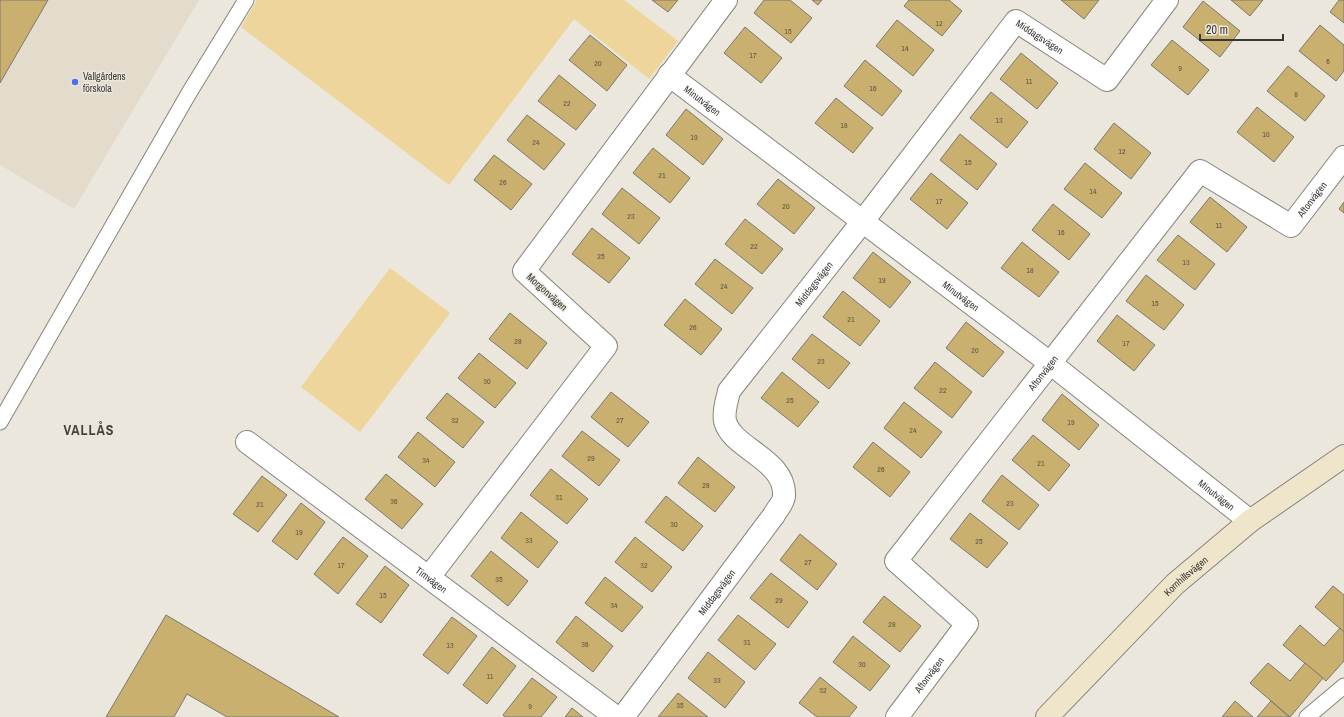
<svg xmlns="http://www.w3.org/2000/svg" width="1344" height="717" viewBox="0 0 1344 717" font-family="'Archivo Narrow',sans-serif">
<rect width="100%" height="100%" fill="#ebe7dd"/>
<path fill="#e3dccc" d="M0,0H199L74,209L0,165Z"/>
<g fill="#edd59c">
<path d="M257,0H624L678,41L649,79L574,19L449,185L241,27Z"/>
<path d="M390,268L450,313L360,432L301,387Z"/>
</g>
<g fill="#cab06f" stroke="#7b786f">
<path d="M0,0H48L0,83Z"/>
<path d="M652,0H678L668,12Z"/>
<path d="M764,0H790L812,18L791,43L754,13Z"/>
<path d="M812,0H822L818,5Z"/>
<path d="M909,0H949L962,11L942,36L904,6Z"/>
<path d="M1061,0H1099L1084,19Z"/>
<path d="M1231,0H1263L1250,16Z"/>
<path d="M1339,0H1344V23L1330,12Z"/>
<path d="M1203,1L1240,31L1220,57L1183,27Z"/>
<path d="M897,20L934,50L913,76L876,46Z"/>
<path d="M1320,25L1344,45V71L1336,81L1299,51Z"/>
<path d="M745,27L782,58L761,83L724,53Z"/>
<path d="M590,35L627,65L607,91L569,60Z"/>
<path d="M1172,40L1209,70L1188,95L1151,65Z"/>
<path d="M1021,53L1058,83L1037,109L1000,79Z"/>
<path d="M865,60L902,91L882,116L844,86Z"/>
<path d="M1288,66L1325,96L1305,121L1267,91Z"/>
<path d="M559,75L596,105L576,130L538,101Z"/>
<path d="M991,92L1028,122L1007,148L970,118Z"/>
<path d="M836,98L873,128L853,153L815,123Z"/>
<path d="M1257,107L1294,137L1274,162L1237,132Z"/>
<path d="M686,109L723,139L703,165L666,135Z"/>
<path d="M527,115L565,144L544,170L507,140Z"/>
<path d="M1114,123L1151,153L1131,179L1094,149Z"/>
<path d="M960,134L997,164L977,190L940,160Z"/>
<path d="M653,148L690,178L670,203L633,173Z"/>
<path d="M494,155L532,184L511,210L474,180Z"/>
<path d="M1085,163L1122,193L1102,218L1064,189Z"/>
<path d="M931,173L968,203L947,229L910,199Z"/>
<path d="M778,179L815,208L794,234L757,204Z"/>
<path d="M622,188L660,218L639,244L602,214Z"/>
<path d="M1210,197L1247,227L1227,252L1190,222Z"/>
<path d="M1344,202V213L1339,209Z"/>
<path d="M1053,204L1090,234L1069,260L1032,230Z"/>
<path d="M745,219L783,249L762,274L725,244Z"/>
<path d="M592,228L630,258L609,283L572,254Z"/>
<path d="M1178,235L1215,264L1195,290L1157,260Z"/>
<path d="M1022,242L1059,272L1039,297L1001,268Z"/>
<path d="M873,252L911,282L890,308L853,278Z"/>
<path d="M715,259L753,288L732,314L695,284Z"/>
<path d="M1146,275L1184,305L1164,330L1126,301Z"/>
<path d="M843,291L880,321L860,346L823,317Z"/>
<path d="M685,299L722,329L701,355L664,325Z"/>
<path d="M510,313L547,343L527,369L489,339Z"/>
<path d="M1117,315L1155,345L1134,371L1097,341Z"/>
<path d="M966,322L1004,352L983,377L946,348Z"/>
<path d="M812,334L850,363L829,389L792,359Z"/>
<path d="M479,353L516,383L495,408L458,378Z"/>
<path d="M935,362L972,392L952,418L914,388Z"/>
<path d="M782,372L819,402L798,427L761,398Z"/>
<path d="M611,392L649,422L628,447L591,417Z"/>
<path d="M447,393L484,422L463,448L426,418Z"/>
<path d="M1062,394L1099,425L1079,450L1042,420Z"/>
<path d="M904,402L942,432L921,458L884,428Z"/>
<path d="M582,431L620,460L599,486L562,456Z"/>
<path d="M418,432L455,462L435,487L398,457Z"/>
<path d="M1033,435L1070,465L1049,491L1012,460Z"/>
<path d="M873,442L910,472L890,497L853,467Z"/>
<path d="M698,457L735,487L715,512L678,483Z"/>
<path d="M551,469L588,499L567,524L530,495Z"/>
<path d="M386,474L423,504L402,529L365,499Z"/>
<path d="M1002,475L1039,505L1019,530L982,501Z"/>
<path d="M262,476L287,495L258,532L233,514Z"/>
<path d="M666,496L703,526L683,551L645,522Z"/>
<path d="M301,503L325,522L297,560L272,541Z"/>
<path d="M521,512L558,542L538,568L501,538Z"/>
<path d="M970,513L1008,543L987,568L950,539Z"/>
<path d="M800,534L837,564L817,590L780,560Z"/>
<path d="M343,537L368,556L338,594L314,574Z"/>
<path d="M635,537L672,567L652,592L615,562Z"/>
<path d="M491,551L528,581L508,606L471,576Z"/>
<path d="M385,566L409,585L381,623L356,604Z"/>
<path d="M771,573L808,602L788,628L750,598Z"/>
<path d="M605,577L643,607L622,632L585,603Z"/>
<path d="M1333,586L1344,595V632L1315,607Z"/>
<path d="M884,596L921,626L900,652L863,622Z"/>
<path d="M166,615L339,717H227L187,694L174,717H106Z"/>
<path d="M738,615L776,644L755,670L718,640Z"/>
<path d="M576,616L613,646L593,672L556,642Z"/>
<path d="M452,617L477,636L448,674L423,655Z"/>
<path d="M1300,625L1324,646L1340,628L1344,632V661L1326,681L1283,645Z"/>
<path d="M853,636L890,666L870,691L833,662Z"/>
<path d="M492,647L516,666L487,704L463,685Z"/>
<path d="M708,652L745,682L725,708L688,678Z"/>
<path d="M1268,663L1290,681L1305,663L1323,678L1290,717L1250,683Z"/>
<path d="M820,677L857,707L849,717H817L799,703Z"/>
<path d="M532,678L557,697L541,717H505L503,715Z"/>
<path d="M678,693L708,717H658Z"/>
<path d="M1235,701L1253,717H1222Z"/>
<path d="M1271,701L1289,717H1257Z"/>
<path d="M572,708L583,717H565Z"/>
</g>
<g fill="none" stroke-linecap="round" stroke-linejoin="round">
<defs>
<g id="lane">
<path d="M0,422L189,93L246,0"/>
<path d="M1307,717L1344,686"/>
</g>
<g id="street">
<path id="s1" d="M669,75L1050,363L1250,521"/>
<path id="s2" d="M247,442L616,717"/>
<path d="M429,577L606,346L524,271L726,0"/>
<path id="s3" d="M623,717L774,515C777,509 784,502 784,496C786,459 732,449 725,421C723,411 727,401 729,391L863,221L1016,21L1107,80L1167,0"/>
<path id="s4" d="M897,717L967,624L896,561L1200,171L1291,226L1344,157"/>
</g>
<g id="secondary">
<path id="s5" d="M1047,717L1175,584L1250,521L1344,456"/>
</g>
</defs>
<use href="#lane" stroke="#87847b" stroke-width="17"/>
<use href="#street" stroke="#87847b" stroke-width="24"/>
<use href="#secondary" stroke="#87847b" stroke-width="24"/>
<use href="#lane" stroke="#fff" stroke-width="15"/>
<use href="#street" stroke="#fff" stroke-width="22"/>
<use href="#secondary" stroke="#efe5ca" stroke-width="22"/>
</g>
<circle fill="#4f70e4" stroke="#ebe7dd" stroke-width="1.5" cx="75" cy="82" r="4"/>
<g text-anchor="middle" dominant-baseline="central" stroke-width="3" stroke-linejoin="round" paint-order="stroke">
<g font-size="8" fill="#5e5643">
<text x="939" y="23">12</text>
<text x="788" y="31">15</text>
<text x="905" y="48">14</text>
<text x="753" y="55">17</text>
<text x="1328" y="61">6</text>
<text x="598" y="63">20</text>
<text x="1180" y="68">9</text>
<text x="1029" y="81">11</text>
<text x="873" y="88">16</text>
<text x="1296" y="94">8</text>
<text x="567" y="103">22</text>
<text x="999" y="120">13</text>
<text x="844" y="125">18</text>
<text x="1266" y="134">10</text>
<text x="694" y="137">19</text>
<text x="536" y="142">24</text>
<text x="1122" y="151">12</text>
<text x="968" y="162">15</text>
<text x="662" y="175">21</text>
<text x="503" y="182">26</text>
<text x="1093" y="191">14</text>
<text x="939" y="201">17</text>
<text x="786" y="206">20</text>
<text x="631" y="216">23</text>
<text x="1219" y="225">11</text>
<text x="1061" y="232">16</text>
<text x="754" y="246">22</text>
<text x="601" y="256">25</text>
<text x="1186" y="262">13</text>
<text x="1030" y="270">18</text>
<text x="882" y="280">19</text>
<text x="724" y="286">24</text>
<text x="1155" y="303">15</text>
<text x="851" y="319">21</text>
<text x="693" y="327">26</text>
<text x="518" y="341">28</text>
<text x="1126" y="343">17</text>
<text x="975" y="350">20</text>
<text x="821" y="361">23</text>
<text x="487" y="381">30</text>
<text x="943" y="390">22</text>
<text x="790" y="400">25</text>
<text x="455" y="420">32</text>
<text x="620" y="420">27</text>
<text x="1071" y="422">19</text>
<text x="913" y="430">24</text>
<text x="591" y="458">29</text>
<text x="426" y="460">34</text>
<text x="1041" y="463">21</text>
<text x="881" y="469">26</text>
<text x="706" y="485">28</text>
<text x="559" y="497">31</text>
<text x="394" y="501">36</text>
<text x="1010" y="503">23</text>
<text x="260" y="504">21</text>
<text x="674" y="524">30</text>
<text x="299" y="532">19</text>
<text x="529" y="540">33</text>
<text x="979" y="541">25</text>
<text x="808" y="562">27</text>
<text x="341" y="565">17</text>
<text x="644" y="565">32</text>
<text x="499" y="579">35</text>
<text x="383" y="595">15</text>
<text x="779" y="600">29</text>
<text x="614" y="605">34</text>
<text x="892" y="624">28</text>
<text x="747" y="642">31</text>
<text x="585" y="644">36</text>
<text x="450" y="645">13</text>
<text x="862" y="664">30</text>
<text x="490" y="676">11</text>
<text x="717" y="680">33</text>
<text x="823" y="690">32</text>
<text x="680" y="705">35</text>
<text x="530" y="706">9</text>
</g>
<g font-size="10" fill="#3a3834" stroke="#ebe7dd">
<text stroke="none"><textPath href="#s3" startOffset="900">Middagsvägen</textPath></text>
<text stroke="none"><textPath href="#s1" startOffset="42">Minutvägen</textPath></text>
<text stroke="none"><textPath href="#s4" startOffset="846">Aftonvägen</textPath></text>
<text stroke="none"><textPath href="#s3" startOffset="540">Middagsvägen</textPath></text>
<text transform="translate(547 292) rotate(42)">Morgonvägen</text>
<text stroke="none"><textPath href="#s1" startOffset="366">Minutvägen</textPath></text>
<text stroke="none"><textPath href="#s4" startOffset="450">Aftonvägen</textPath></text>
<text stroke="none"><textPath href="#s1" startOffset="690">Minutvägen</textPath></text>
<text stroke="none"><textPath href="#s5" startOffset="198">Kornhillsvägen</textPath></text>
<text stroke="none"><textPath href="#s2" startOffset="230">Timvägen</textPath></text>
<text stroke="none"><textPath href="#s3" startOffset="156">Middagsvägen</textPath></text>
<text stroke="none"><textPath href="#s4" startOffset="53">Aftonvägen</textPath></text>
</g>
<g font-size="10" fill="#3a3834" stroke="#ebe7dd" text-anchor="start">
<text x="83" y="76">Vallgårdens<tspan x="83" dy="12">förskola</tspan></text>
</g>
<g font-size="14" font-weight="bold" letter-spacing="1" fill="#45423a" stroke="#ebe7dd">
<text x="89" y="430">VALLÅS</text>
</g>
</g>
<path d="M1200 34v6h83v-6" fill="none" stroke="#3a3834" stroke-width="2"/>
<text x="1206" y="34" font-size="12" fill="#3a3834" stroke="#ebe7dd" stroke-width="3" paint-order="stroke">20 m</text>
</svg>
